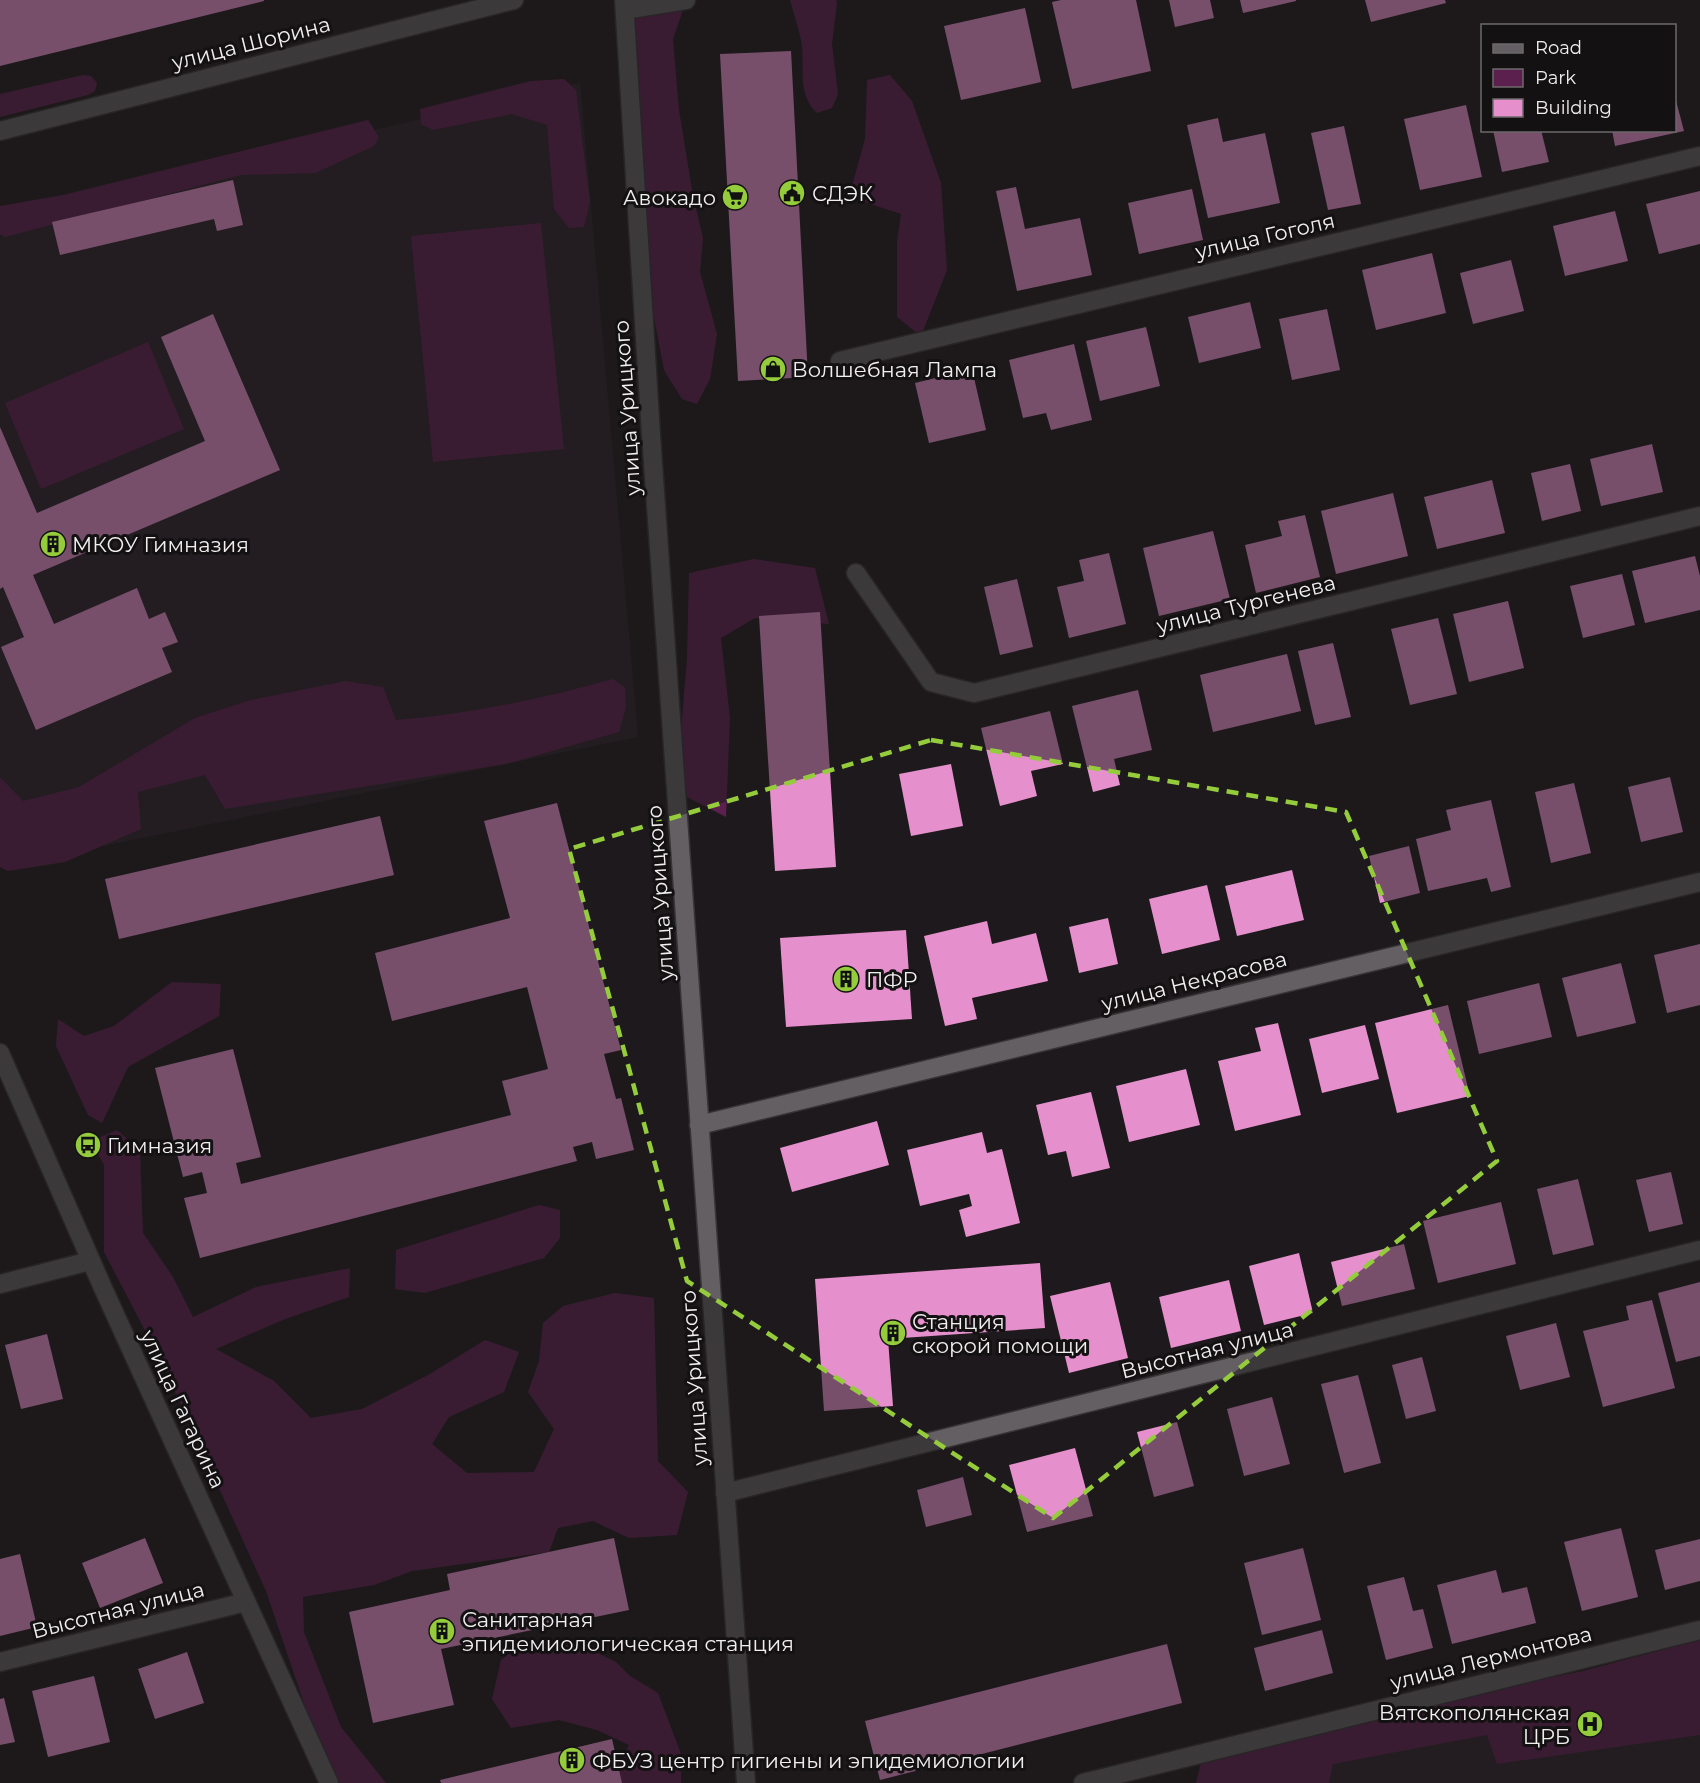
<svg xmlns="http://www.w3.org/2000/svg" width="1700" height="1783" viewBox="0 0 1700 1783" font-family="Montserrat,sans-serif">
<rect width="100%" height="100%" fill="#1d191c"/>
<g fill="#2b2228">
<path d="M580,83L638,737L0,867V215Z"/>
<path d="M1700,1665V1783H1259Z"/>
</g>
<g fill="#5b204d">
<path d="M641,0H682L683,10L673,39L679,110L693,196L703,238L700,272L717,334L710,379L697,404L682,399L664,370L653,312L634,21Z"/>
<path d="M790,0H836L837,2L832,44L838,94L832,108L817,113C798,95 804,70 802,46C800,31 794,15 790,0Z"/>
<path d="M83,75L91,76L97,83L95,91L88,95L0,117V94Z"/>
<path d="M890,75L912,101L941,183L947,270L921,336L897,317V241L901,214L849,197L865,139L867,80Z"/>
<path d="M564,79L576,90L590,202L584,227L569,228L554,209L547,125L512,114L433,130L421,124L420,109L531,81Z"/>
<path d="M368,120L379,137L374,146L315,173L241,175L5,237L0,234V206L63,195Z"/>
<path d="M541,223L564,449L433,462L411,236Z"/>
<path d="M148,342L184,429L41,489L5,403Z"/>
<path d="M754,559L815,568L829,624L755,618L721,638L730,718L726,817L687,797L679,755L687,659L689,573Z"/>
<path d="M613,679L625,688L626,707L619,732L506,764L225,809L205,775L138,792L141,829L65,862L8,871L0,867V777L23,801L79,787L195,718L251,700L346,681L383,687L396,720C470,714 541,699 613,679Z"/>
<path d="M172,982L221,984L219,1016L128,1067L102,1123L88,1115L56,1046L58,1019L84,1036L114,1026Z"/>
<path d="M117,1130L140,1150L143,1233L173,1277L193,1317L256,1287L350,1268L349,1297L285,1319L216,1349L274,1381L311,1418L362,1409L430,1374L485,1340L519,1352L504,1392L449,1417L432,1444L467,1473L534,1472L554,1429L528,1392L539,1361L543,1323L563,1306L615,1293L654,1298L658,1461L688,1492L677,1535L629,1538L593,1521L558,1528L549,1552L412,1571L374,1585L303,1597L304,1632L341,1727L386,1783H331L266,1591L161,1361L104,1252V1165L91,1141Z"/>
<path d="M539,1205L560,1210V1238L544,1258L425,1293L395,1289L396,1250Z"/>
<path d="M527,1640L583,1646L616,1662L630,1676L658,1693L681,1754V1783H613L616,1769L629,1745L597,1730L559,1720L511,1728L492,1699L501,1660Z"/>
<path d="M1700,1640V1735L1497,1764L1487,1735L1333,1764L1329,1783H1196L1201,1763L1279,1739L1421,1703L1583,1671Z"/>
</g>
<g fill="#e590cc">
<path d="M0,0H264V1L0,66Z"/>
<path d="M1061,0H1136L1151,71L1072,89L1052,2Z"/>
<path d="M1169,0H1210L1214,18L1175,27Z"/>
<path d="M1240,0H1296V1L1243,13Z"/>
<path d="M1365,0H1445L1446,3L1371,22Z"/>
<path d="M1025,8L1041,82L961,100L944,26Z"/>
<path d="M791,51L808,377L738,381L720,54Z"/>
<path d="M1674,93L1684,131L1615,146L1612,130H1674Z"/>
<path d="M1466,105L1482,177L1420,190L1404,119Z"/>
<path d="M1218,118L1223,142L1265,133L1280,203L1208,218L1187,125Z"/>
<path d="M1344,126L1361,204L1328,210L1311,133Z"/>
<path d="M1493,130H1541L1549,162L1502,172Z"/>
<path d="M233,180L243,225L217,231L214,219L60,255L52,222Z"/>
<path d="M1016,187L1025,229L1080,218L1092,275L1017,291L996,191Z"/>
<path d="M1192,189L1203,240L1139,254L1128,203Z"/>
<path d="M1700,191V244L1659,254L1646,204Z"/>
<path d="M1615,211L1628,261L1565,276L1553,226Z"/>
<path d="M1432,253L1446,313L1376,330L1362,270Z"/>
<path d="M1511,260L1524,311L1473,324L1460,273Z"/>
<path d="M1250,302L1261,348L1199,363L1188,317Z"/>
<path d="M1327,309L1340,370L1292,380L1279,319Z"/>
<path d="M213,314L280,470L33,575L54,624L137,588L149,619L165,612L178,642L162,648L172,672L36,730L1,647L24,637L3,587L0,589V427L37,513L205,441L161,337Z"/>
<path d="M1146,327L1160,386L1100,401L1086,341Z"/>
<path d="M1074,344L1092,420L1051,430L1046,413L1023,418L1009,360Z"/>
<path d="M972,369L986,430L929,443L915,383Z"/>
<path d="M1652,444L1663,492L1601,506L1590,459Z"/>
<path d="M1570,464L1581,511L1542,521L1531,473Z"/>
<path d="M1492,480L1505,533L1437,549L1424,497Z"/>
<path d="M1393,493L1408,556L1336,574L1321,511Z"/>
<path d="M1305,515L1320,577L1256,593L1245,545L1282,536L1278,521Z"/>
<path d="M1213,531L1230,599L1159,616L1143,548Z"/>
<path d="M1109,553L1126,624L1069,638L1057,587L1084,581L1079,560Z"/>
<path d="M1695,556L1700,576V610L1645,623L1632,571Z"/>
<path d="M1622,574L1635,625L1583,638L1570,586Z"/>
<path d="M1017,579L1033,647L1000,655L984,587Z"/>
<path d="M1508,601L1524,668L1469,682L1453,614Z"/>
<path d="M820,612L836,867L775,871L759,616Z"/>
<path d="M1438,618L1457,694L1410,705L1391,629Z"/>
<path d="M1333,643L1351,717L1315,725L1298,651Z"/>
<path d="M1287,654L1301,711L1213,732L1200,675Z"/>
<path d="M1138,690L1152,750L1114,759L1120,785L1093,792L1072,706Z"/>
<path d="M1050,711L1063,764L1031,771L1037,796L1000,806L981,728Z"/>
<path d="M951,764L963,826L911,836L899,774Z"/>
<path d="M1670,777L1683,832L1641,842L1628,787Z"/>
<path d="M1574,783L1591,853L1551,863L1535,792Z"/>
<path d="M1491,800L1511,887L1491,892L1487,878L1428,891L1416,839L1451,830L1446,810Z"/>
<path d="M557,803L621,1050L604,1054L616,1099L621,1098L634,1150L596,1159L592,1142L573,1147L577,1161L200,1258L184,1198L207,1193L202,1172L183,1177L155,1068L233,1049L261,1157L236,1163L241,1184L511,1115L502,1081L548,1069L527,987L392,1021L375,953L510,918L484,821Z"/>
<path d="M380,816L394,875L119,939L105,879Z"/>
<path d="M1409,846L1420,893L1380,903L1369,856Z"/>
<path d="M1292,870L1304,920L1237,936L1225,886Z"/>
<path d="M1207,885L1220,940L1162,954L1149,899Z"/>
<path d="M1108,918L1118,964L1079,973L1069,927Z"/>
<path d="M987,921L992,944L1036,933L1048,981L972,998L977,1019L945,1026L924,936Z"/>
<path d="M906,930L912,1019L786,1027L780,938Z"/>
<path d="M1700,944V1005L1667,1013L1654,955Z"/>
<path d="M1621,963L1636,1023L1577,1037L1562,978Z"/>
<path d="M1539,983L1552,1037L1479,1054L1467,1001Z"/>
<path d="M1448,1005L1470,1096L1397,1113L1375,1023Z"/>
<path d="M1278,1023L1301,1115L1235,1131L1218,1061L1261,1051L1255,1028Z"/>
<path d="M1365,1025L1379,1079L1322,1093L1309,1039Z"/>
<path d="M1186,1069L1200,1125L1129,1142L1116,1086Z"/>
<path d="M1091,1092L1110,1168L1072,1177L1066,1151L1048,1155L1036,1105Z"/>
<path d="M877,1121L889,1165L792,1192L780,1148Z"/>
<path d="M982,1132L987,1153L1002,1149L1020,1223L966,1237L959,1210L972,1206L969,1194L920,1206L907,1150Z"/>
<path d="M1671,1172L1683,1224L1649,1232L1636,1180Z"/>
<path d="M1578,1179L1594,1245L1553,1255L1537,1189Z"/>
<path d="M1501,1202L1516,1264L1438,1283L1423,1221Z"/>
<path d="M1404,1244L1415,1289L1342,1306L1331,1262Z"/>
<path d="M1299,1253L1313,1313L1264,1325L1249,1266Z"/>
<path d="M1040,1263L1045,1328L888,1339L893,1406L824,1411L815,1279Z"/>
<path d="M1229,1280L1241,1331L1171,1348L1159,1297Z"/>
<path d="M1110,1282L1128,1358L1069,1373L1050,1296Z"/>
<path d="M1700,1282V1356L1676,1362L1658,1293Z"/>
<path d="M1652,1300L1675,1388L1603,1407L1583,1331L1629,1320L1626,1306Z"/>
<path d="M1556,1323L1570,1377L1520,1390L1506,1336Z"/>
<path d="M47,1334L63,1399L21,1409L5,1345Z"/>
<path d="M1422,1357L1436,1411L1406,1419L1392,1365Z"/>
<path d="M1358,1375L1381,1463L1344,1473L1321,1384Z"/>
<path d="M1272,1397L1290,1464L1244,1476L1227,1409Z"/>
<path d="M1177,1422L1194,1486L1154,1497L1137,1432Z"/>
<path d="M1075,1448L1093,1516L1027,1532L1009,1465Z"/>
<path d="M963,1477L972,1515L926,1527L917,1490Z"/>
<path d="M1621,1528L1638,1597L1582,1611L1564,1542Z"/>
<path d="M145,1538L163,1583L100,1608L82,1563Z"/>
<path d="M614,1538L629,1610L441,1649L454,1705L373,1723L349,1612L450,1590L447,1574Z"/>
<path d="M1700,1539V1581L1665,1590L1655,1550Z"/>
<path d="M1303,1548L1321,1620L1262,1635L1244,1563Z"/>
<path d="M20,1554L37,1627L0,1636V1559Z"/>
<path d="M1496,1570L1502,1593L1527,1587L1536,1623L1452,1644L1437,1585Z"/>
<path d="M1404,1577L1413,1611L1423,1609L1433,1648L1386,1660L1367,1586Z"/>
<path d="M1322,1630L1333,1673L1265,1691L1254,1648Z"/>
<path d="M1167,1644L1182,1703L880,1780L865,1721Z"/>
<path d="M187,1652L204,1703L155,1719L138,1669Z"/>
<path d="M94,1676L110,1742L48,1757L32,1691Z"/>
<path d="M4,1698L15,1742L0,1745V1699Z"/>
<path d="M612,1739L622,1783H441L440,1780Z"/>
</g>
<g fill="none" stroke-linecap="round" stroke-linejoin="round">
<defs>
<g id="street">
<path d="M624,0L651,435L746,1783"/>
<path d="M625,10L686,0"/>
<path d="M0,131L514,0"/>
<path d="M840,361L1700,156"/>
<path d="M856,573L931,682L974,693L1700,516"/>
<path d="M699,1125L1700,882"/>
<path d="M0,1284L90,1261"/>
<path d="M725,1493L1700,1250"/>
<path d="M0,1662L246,1602"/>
<path d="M1083,1783L1700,1630"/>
</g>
<path id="secondary" d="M0,1053L103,1288L329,1783"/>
</defs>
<use href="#street" stroke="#363435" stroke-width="21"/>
<use href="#secondary" stroke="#363435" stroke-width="21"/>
<use href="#street" stroke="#635f62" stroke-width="18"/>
<use href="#secondary" stroke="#635f62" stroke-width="18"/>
</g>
<path d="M0 0H1700V1783H0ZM931,740L1346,812L1497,1161L1053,1518L687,1281L569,849Z" fill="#1d191c" fill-opacity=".55" fill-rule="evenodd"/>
<path fill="none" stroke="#95cc3b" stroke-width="4.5" stroke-dasharray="12 8" stroke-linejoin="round" d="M931,740L1346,812L1497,1161L1053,1518L687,1281L569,849Z"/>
<defs>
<symbol id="civic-disc" viewBox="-11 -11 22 22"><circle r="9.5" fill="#95cc3b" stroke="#141113"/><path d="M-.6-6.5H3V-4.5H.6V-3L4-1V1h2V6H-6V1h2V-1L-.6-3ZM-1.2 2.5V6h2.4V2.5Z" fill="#111"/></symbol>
<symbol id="supermarket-disc" viewBox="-11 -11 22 22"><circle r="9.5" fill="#95cc3b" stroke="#141113"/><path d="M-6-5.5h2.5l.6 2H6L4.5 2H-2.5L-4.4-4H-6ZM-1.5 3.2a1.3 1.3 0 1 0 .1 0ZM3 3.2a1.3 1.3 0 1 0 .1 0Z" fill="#111"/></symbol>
<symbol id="shop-disc" viewBox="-11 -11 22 22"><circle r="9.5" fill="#95cc3b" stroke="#141113"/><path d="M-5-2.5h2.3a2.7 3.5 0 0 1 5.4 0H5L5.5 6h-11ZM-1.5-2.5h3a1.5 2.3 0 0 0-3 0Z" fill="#111"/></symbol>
<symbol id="building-disc" viewBox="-11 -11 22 22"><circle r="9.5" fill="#95cc3b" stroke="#141113"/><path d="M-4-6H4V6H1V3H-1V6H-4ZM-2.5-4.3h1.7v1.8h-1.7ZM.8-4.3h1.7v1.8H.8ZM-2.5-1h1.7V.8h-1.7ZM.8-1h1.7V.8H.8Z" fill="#111"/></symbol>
<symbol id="bus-disc" viewBox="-11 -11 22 22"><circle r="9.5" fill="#95cc3b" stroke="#141113"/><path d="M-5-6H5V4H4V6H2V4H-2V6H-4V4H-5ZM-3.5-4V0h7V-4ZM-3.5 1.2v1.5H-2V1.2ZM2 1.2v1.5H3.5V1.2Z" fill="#111"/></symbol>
<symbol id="hospital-disc" viewBox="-11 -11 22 22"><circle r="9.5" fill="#95cc3b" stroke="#141113"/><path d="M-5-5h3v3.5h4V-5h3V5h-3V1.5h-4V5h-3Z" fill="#111"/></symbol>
</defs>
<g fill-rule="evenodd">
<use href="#civic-disc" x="777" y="178" width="30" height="30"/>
<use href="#supermarket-disc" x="720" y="182" width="30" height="30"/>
<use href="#shop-disc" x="758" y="354" width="30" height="30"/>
<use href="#building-disc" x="38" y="529" width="30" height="30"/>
<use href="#building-disc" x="831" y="964" width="30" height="30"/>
<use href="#bus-disc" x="73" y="1130" width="30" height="30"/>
<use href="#building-disc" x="878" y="1318" width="30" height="30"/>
<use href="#building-disc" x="427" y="1616" width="30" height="30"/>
<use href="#hospital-disc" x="1575" y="1709" width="30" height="30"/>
<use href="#building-disc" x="557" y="1745" width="30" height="30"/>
</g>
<g text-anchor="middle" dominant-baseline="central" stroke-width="6" stroke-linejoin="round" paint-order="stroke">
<g font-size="21" fill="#f1eef0" stroke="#141113">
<text transform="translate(251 43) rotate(-14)">улица Шорина</text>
<text transform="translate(1265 236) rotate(-13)">улица Гоголя</text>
<text transform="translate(627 408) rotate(-94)">улица Урицкого</text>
<text transform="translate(1246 604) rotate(-14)">улица Тургенева</text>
<text transform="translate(660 893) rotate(-94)">улица Урицкого</text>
<text transform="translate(1194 981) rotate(-14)">улица Некрасова</text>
<text transform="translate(1207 1350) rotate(-14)">Высотная улица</text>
<text transform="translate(694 1378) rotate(-94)">улица Урицкого</text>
<text transform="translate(183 1409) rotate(65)">улица Гагарина</text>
<text transform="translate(118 1610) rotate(-14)">Высотная улица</text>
<text transform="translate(1491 1658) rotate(-14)">улица Лермонтова</text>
</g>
<g font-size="21" fill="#f1eef0" stroke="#141113" text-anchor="start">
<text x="812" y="193">СДЭК</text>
<text x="716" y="197" text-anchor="end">Авокадо</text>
<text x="792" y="369">Волшебная Лампа</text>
<text x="72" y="544">МКОУ Гимназия</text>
<text x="866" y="979">ПФР</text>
<text x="107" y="1145">Гимназия</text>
<text x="912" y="1321">Станция<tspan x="912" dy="24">скорой помощи</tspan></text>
<text x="462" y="1619">Санитарная<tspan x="462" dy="24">эпидемиологическая станция</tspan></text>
<text x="1570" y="1712" text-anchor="end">Вятскополянская<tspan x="1570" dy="24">ЦРБ</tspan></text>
<text x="592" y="1760">ФБУЗ центр гигиены и эпидемиологии</text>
</g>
</g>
<rect x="1481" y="24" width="195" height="108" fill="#141113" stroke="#6c696b" stroke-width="1.5"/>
<rect x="1493" y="44" width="30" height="9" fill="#635f62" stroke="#6c696b" stroke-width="1.5"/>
<text x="1535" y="54" font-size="18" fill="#f1eef0">Road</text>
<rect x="1493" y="69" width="30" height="18" fill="#5b204d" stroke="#6c696b" stroke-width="1.5"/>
<text x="1535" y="84" font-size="18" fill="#f1eef0">Park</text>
<rect x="1493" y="99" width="30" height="18" fill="#e590cc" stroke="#6c696b" stroke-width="1.5"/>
<text x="1535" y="114" font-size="18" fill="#f1eef0">Building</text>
</svg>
